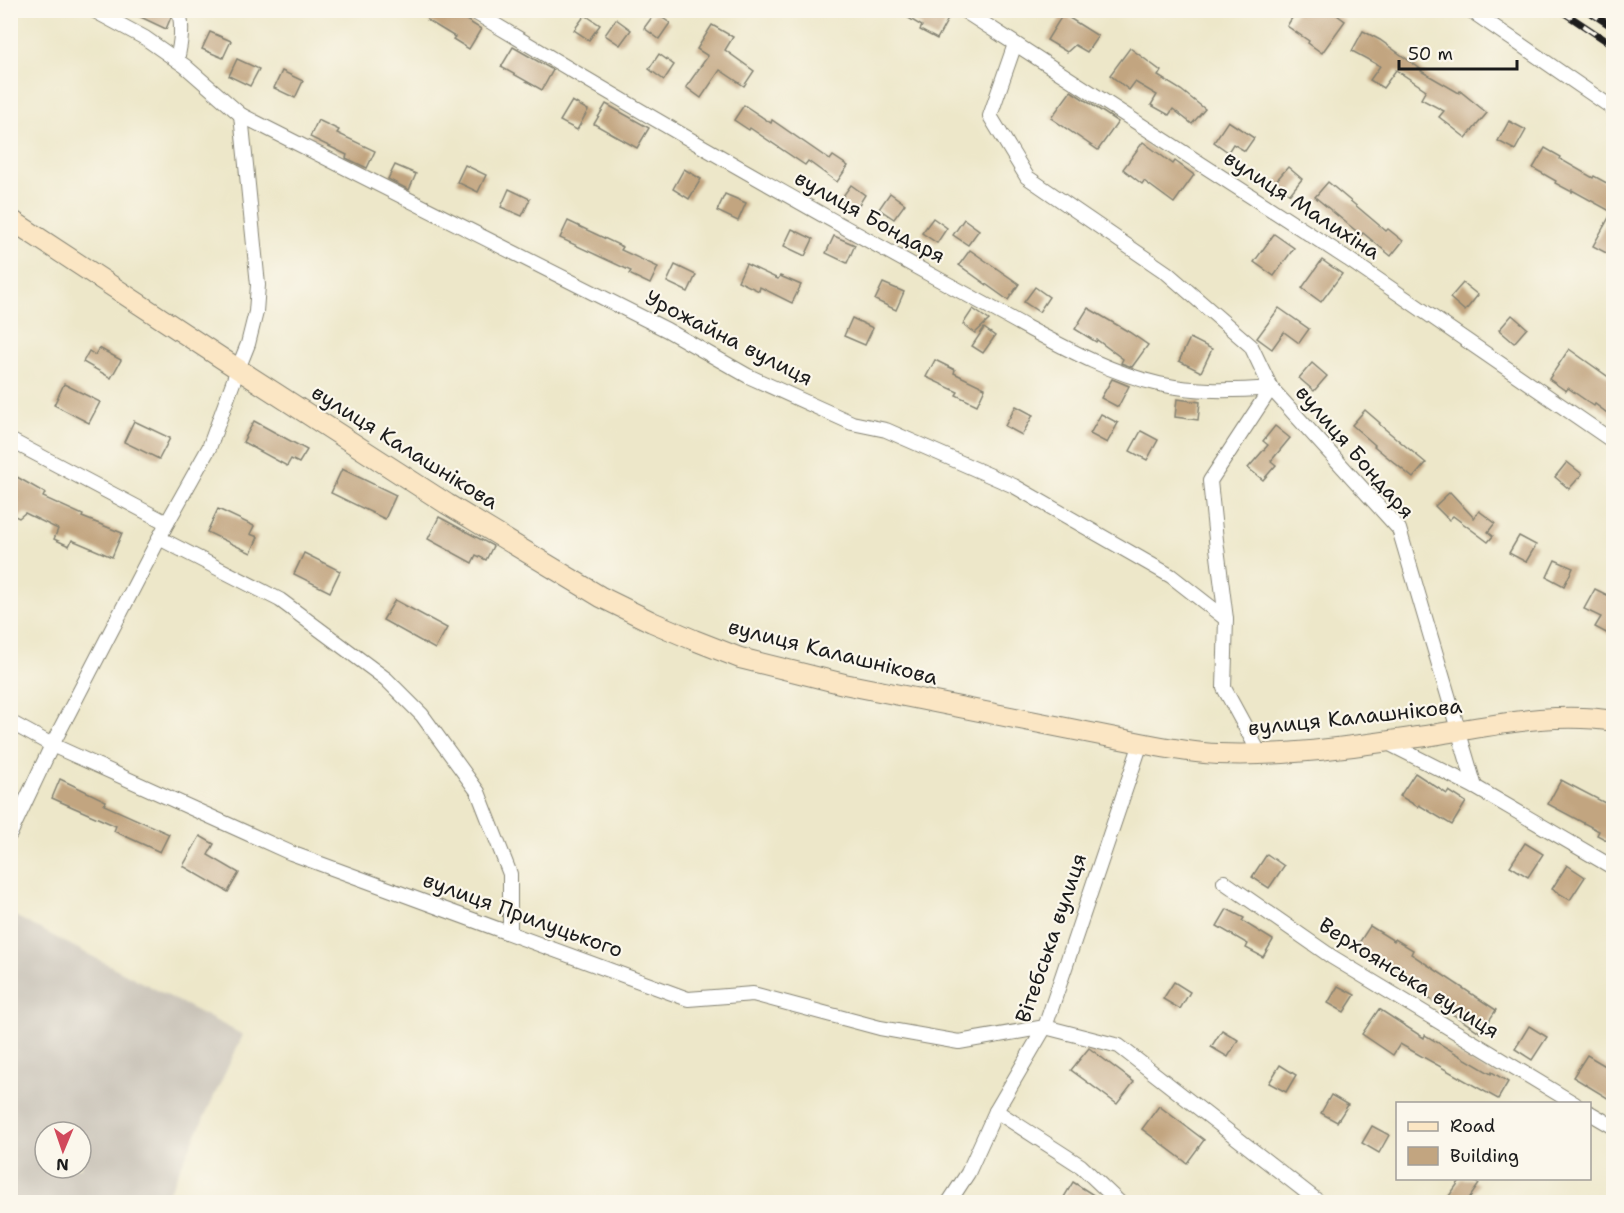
<svg xmlns="http://www.w3.org/2000/svg" width="1624" height="1213" viewBox="0 0 1624 1213" font-family="'Shantell Sans',sans-serif">
<rect width="100%" height="100%" fill="#fbf7ec"/>
<filter id="ink" filterUnits="userSpaceOnUse"><feTurbulence type="fractalNoise" baseFrequency=".0167" numOctaves="2"/><feDisplacementMap in="SourceGraphic" scale="12" xChannelSelector="R" yChannelSelector="G"/><feConvolveMatrix kernelMatrix="1 2 1 2 8 2 1 2 1" color-interpolation-filters="sRGB"/></filter>
<filter id="wash" filterUnits="userSpaceOnUse"><feTurbulence type="fractalNoise" baseFrequency=".008" numOctaves="4" result="noise"/><feDisplacementMap in="SourceGraphic" scale="24" xChannelSelector="R" yChannelSelector="G"/><feGaussianBlur stdDeviation="1.35" result="paint"/><feColorMatrix in="noise" values="0 0 0 0 0 0 0 0 0 0 0 0 0 0 0 0 0 1.4 0 .05"/><feComposite in="paint" operator="in"/></filter>
<g filter="url(#wash)">
<rect width="100%" height="100%" fill="#ede7c9"/>
<path fill="#c9c3b8" fill-rule="evenodd" d="M15,916L243,1035L164,1202H11L10,925ZM45,1132H81V1168H45Z"/>
<g id="blocks">
<g fill="#c2a580">
<path d="M126,10H170L171,17L166,29Z"/>
<path d="M432,10H450L481,29L469,49L453,39L455,37L427,20Z"/>
<path d="M895,10H932L948,19L937,39L920,30L922,26Z"/>
<path d="M1297,10H1330L1345,21L1322,53L1308,43L1309,41L1287,26Z"/>
<path d="M655,13L670,23L659,39L644,28Z"/>
<path d="M1063,14L1098,36L1087,52L1075,45L1067,52L1047,40Z"/>
<path d="M585,15L600,25L589,40L574,30Z"/>
<path d="M616,19L631,30L620,45L605,35Z"/>
<path d="M712,25L733,37L725,50L754,71L744,86L720,70L701,98L686,87L708,56L697,49Z"/>
<path d="M1363,31L1380,40L1422,70L1421,71L1459,93L1460,91L1487,113L1466,138L1439,117L1444,111L1421,99L1426,90L1396,70L1383,88L1370,80L1380,66L1352,51Z"/>
<path d="M210,32L231,41L223,58L202,49Z"/>
<path d="M513,47L553,70L542,90L501,67Z"/>
<path d="M1130,48L1161,71L1158,76L1181,90L1205,109L1192,124L1173,109L1169,115L1151,105L1157,95L1135,82L1129,90L1110,75Z"/>
<path d="M659,54L674,65L664,80L649,69Z"/>
<path d="M237,59L259,69L250,86L229,76Z"/>
<path d="M282,71L303,81L295,98L274,88Z"/>
<path d="M1071,91L1118,122L1098,150L1051,118Z"/>
<path d="M572,101L588,110L577,130L560,121Z"/>
<path d="M606,104L649,128L637,148L594,124Z"/>
<path d="M744,105L771,123L772,120L830,160L833,156L848,166L837,182L808,161L805,165L750,128L749,130L734,120Z"/>
<path d="M318,120L339,130L337,133L375,151L367,168L346,158L347,155L310,137Z"/>
<path d="M1228,121L1254,138L1245,151L1233,144L1228,152L1214,142Z"/>
<path d="M1509,121L1526,130L1515,150L1498,141Z"/>
<path d="M1143,142L1173,164L1175,161L1194,175L1174,203L1144,181L1142,184L1123,169Z"/>
<path d="M1545,148L1561,157L1560,159L1593,178L1594,176L1614,187V257L1593,246L1612,212L1572,190V192L1555,183L1556,181L1533,168Z"/>
<path d="M395,165L416,174L409,190L388,179Z"/>
<path d="M465,165L486,175L478,192L457,182Z"/>
<path d="M1288,167L1302,179L1290,194L1275,182Z"/>
<path d="M684,169L701,179L689,199L673,189Z"/>
<path d="M1328,182L1386,231L1388,229L1403,241L1391,256L1363,233L1361,235L1315,197Z"/>
<path d="M851,185L865,195L855,211L840,200Z"/>
<path d="M509,189L530,199L522,216L501,207Z"/>
<path d="M890,193L905,204L894,219L879,209Z"/>
<path d="M725,194L746,203L738,221L717,211Z"/>
<path d="M933,218L947,228L937,243L922,233Z"/>
<path d="M964,219L979,230L968,245L953,235Z"/>
<path d="M568,221L623,247L621,250L658,267L650,284L629,274L631,271L560,238Z"/>
<path d="M792,229L813,239L805,256L784,246Z"/>
<path d="M1274,234L1294,248L1274,276L1254,262Z"/>
<path d="M834,236L855,245L847,263L826,253Z"/>
<path d="M970,250L1019,284L1008,300L959,265Z"/>
<path d="M1322,260L1342,274L1321,302L1302,288Z"/>
<path d="M746,264L778,279L780,276L801,285L792,303L760,287L759,291L738,281Z"/>
<path d="M675,265L696,275L688,292L667,282Z"/>
<path d="M883,283L904,292L896,310L875,300Z"/>
<path d="M1463,283L1478,295L1465,311L1450,298Z"/>
<path d="M1035,287L1049,297L1039,312L1024,302Z"/>
<path d="M1088,308L1129,332L1148,345L1132,367L1121,363L1123,359L1097,340L1096,342L1075,329Z"/>
<path d="M1279,308L1309,329L1299,343L1284,332L1272,349L1257,338Z"/>
<path d="M973,309L989,320L975,333L963,324Z"/>
<path d="M1512,315L1527,328L1514,343L1499,330Z"/>
<path d="M852,318L873,328L865,345L844,336Z"/>
<path d="M984,328L995,336L983,353L972,346Z"/>
<path d="M1190,338L1212,349L1201,372L1179,361Z"/>
<path d="M99,348L121,360L111,378L83,362L89,351L95,355Z"/>
<path d="M1569,349L1614,381V418L1595,404L1594,406L1568,388L1566,391L1549,379Z"/>
<path d="M935,360L955,370L954,373L985,388L977,405L956,395L958,392L926,377Z"/>
<path d="M1312,363L1327,376L1314,391L1299,378Z"/>
<path d="M1112,379L1129,386L1118,407L1101,398Z"/>
<path d="M64,384L100,402L89,423L54,405Z"/>
<path d="M1177,399L1200,402L1198,420L1175,417Z"/>
<path d="M1016,406L1033,415L1022,435L1005,426Z"/>
<path d="M1365,410L1380,423L1379,424L1426,463L1413,478L1374,446L1375,445L1352,425Z"/>
<path d="M1101,414L1118,423L1107,443L1090,434Z"/>
<path d="M134,421L170,438L159,459L124,442Z"/>
<path d="M254,421L307,450L299,463L291,459L287,466L243,442Z"/>
<path d="M1275,426L1290,438L1271,461L1276,465L1263,480L1248,468L1268,445L1263,441Z"/>
<path d="M1141,431L1158,440L1147,460L1130,451Z"/>
<path d="M1567,462L1582,474L1569,489L1555,477Z"/>
<path d="M342,469L396,495L385,519L331,493Z"/>
<path d="M17,477L45,493L43,497L83,515L82,517L122,533L112,557L72,540L69,546L54,539L58,529L25,513L19,518L10,514V488Z"/>
<path d="M1450,492L1474,518L1479,511L1495,523L1488,532L1493,536L1488,542L1453,516L1449,520L1435,506Z"/>
<path d="M218,509L254,526L250,534L258,537L251,553L207,532Z"/>
<path d="M439,517L493,546L486,560L476,555L472,563L428,539Z"/>
<path d="M1519,536L1536,545L1526,562L1509,553Z"/>
<path d="M304,553L340,571L330,592L294,574Z"/>
<path d="M1555,560L1573,568L1564,586L1547,577Z"/>
<path d="M1595,589L1611,597L1614,592V637L1595,627L1601,617L1584,609Z"/>
<path d="M395,600L447,628L435,649L383,620Z"/>
<path d="M1415,773L1447,794L1449,791L1466,802L1452,825L1419,805L1418,807L1400,796Z"/>
<path d="M60,779L106,801L104,805L169,834L160,852L114,831L116,826L52,798Z"/>
<path d="M1561,780L1609,805L1607,809L1614,813V844L1597,835L1599,831L1548,804Z"/>
<path d="M200,836L214,844L208,855L239,873L228,892L183,866Z"/>
<path d="M1525,843L1543,854L1528,877L1510,866Z"/>
<path d="M1267,854L1284,866L1269,888L1252,877Z"/>
<path d="M1567,865L1585,877L1570,900L1552,889Z"/>
<path d="M1227,909L1244,918L1242,921L1273,940L1263,957L1246,948L1248,944L1217,926Z"/>
<path d="M1370,926L1394,941L1395,939L1413,950L1411,954L1496,1010L1481,1033L1407,984L1409,981L1374,958L1373,960L1355,949Z"/>
<path d="M1174,982L1190,992L1180,1009L1163,999Z"/>
<path d="M1338,986L1355,995L1344,1012L1328,1003Z"/>
<path d="M1379,1009L1424,1038L1425,1035L1491,1074L1492,1072L1508,1082L1498,1099L1400,1044L1393,1055L1362,1034Z"/>
<path d="M1529,1026L1547,1037L1532,1060L1515,1049Z"/>
<path d="M1222,1030L1238,1040L1228,1057L1211,1047Z"/>
<path d="M1089,1048L1134,1082L1117,1104L1071,1070Z"/>
<path d="M1587,1055L1614,1071V1102L1573,1077Z"/>
<path d="M1280,1065L1296,1075L1286,1092L1269,1083Z"/>
<path d="M1331,1095L1348,1105L1337,1122L1321,1113Z"/>
<path d="M1159,1106L1204,1140L1187,1163L1142,1129Z"/>
<path d="M1372,1126L1389,1135L1379,1153L1362,1143Z"/>
<path d="M1461,1179H1471L1479,1184L1466,1203H1459L1449,1196Z"/>
<path d="M1073,1182L1106,1203H1073L1064,1197Z"/>
</g>
</g>
</g>
<g filter="url(#ink)">
<use href="#blocks" fill-opacity="0" stroke="#848272" stroke-width="1.5"/>
<g fill="none" stroke-linecap="round" stroke-linejoin="round">
<defs>
<g id="street">
<path d="M93,10L145,38L185,66L241,115L667,330L748,376L852,423L886,430L1014,486L1171,576L1226,619L1224,688L1260,754"/>
<path d="M471,10C623,102 776,190 931,275C962,292 994,309 1026,327C1069,350 1111,373 1159,384C1196,392 1233,391 1271,388L1399,529L1475,787"/>
<path d="M963,10L1348,259L1614,442"/>
<path d="M1470,10L1614,109"/>
<path d="M1015,44L990,116L1027,177L1167,273L1251,346L1271,388L1210,481L1216,540L1226,619"/>
<path d="M177,60C181,42 183,28 179,10"/>
<path d="M10,440L167,523"/>
<path d="M159,538L280,600L386,679L422,715L478,792L510,874V932"/>
<path d="M10,722L52,745L291,853L688,999L753,994L880,1028L959,1042L1045,1027L1119,1046L1319,1202"/>
<path d="M1386,742L1475,787L1614,868"/>
<path d="M10,834L52,745L167,523L209,448L238,369L248,344L256,312L258,285L241,115"/>
<path d="M1224,882L1332,957L1575,1104"/>
<path d="M996,1111L1081,1166L1119,1202"/>
<path d="M1590,1113L1614,1127"/>
<path d="M949,1202L968,1173L996,1111L1045,1027L1141,743"/>
</g>
<path id="secondary" d="M10,219L238,369L447,504L601,597L652,622L694,640L740,658L844,684L1141,743C1166,748 1192,753 1218,754C1289,757 1361,745 1432,735C1492,726 1552,711 1614,721"/>
</defs>
<use href="#street" stroke="#848272" stroke-width="16"/>
<use href="#secondary" stroke="#848272" stroke-width="22"/>
<use href="#street" stroke="#fff" stroke-width="14"/>
<use href="#secondary" stroke="#fbe6c4" stroke-width="20"/>
<defs>
<g id="rail">
<path d="M1560,10L1614,46"/>
<path d="M1587,10L1614,28"/>
</g>
</defs>
<use href="#rail" stroke="#1c1c1c" stroke-width="7"/>
<use href="#rail" stroke="#fbf7ec" stroke-width="4.5" stroke-dasharray="14" stroke-linecap="butt"/>
</g>
</g>
<g text-anchor="middle" dominant-baseline="central" stroke-width="4.5" stroke-linejoin="round" paint-order="stroke">
<g font-size="21" fill="#1c1c1c" stroke="#fbf7ec">
<text transform="translate(1302 205) rotate(33)">вулиця Малихіна</text>
<text transform="translate(870 217) rotate(29)">вулиця Бондаря</text>
<text transform="translate(729 338) rotate(27)">Урожайна вулиця</text>
<text transform="translate(405 447) rotate(32)">вулиця Калашнікова</text>
<text transform="translate(1355 452) rotate(49)">вулиця Бондаря</text>
<text transform="translate(833 652) rotate(14)">вулиця Калашнікова</text>
<text transform="translate(1355 717) rotate(-6)">вулиця Калашнікова</text>
<text transform="translate(523 915) rotate(20)">вулиця Прилуцького</text>
<text transform="translate(1051 938) rotate(-71)">Вітебська вулиця</text>
<text transform="translate(1409 978) rotate(32)">Верхоянська вулиця</text>
</g>
</g>
<rect width="1624" height="1213" fill="none" stroke="#fbf7ec" stroke-width="36"/>
<rect x="1396" y="1102" width="195" height="78" fill="#fbf7ec" stroke="#a29f99" stroke-width="1.5"/>
<rect x="1408" y="1122" width="30" height="9" fill="#fbe6c4" stroke="#a29f99" stroke-width="1.5"/>
<text x="1450" y="1132" font-size="18" fill="#1c1c1c">Road</text>
<rect x="1408" y="1147" width="30" height="18" fill="#c2a580" stroke="#a29f99" stroke-width="1.5"/>
<text x="1450" y="1162" font-size="18" fill="#1c1c1c">Building</text>
<g transform="translate(63 1150) rotate(182)"><circle r="28" fill="#fbf7ec" stroke="#a29f99" stroke-width="1.5"/>
<path d="M0-4.5L10 22L0 15L-10 22Z" fill="#d1495b"/>
<text y="-9" font-size="16" font-weight="bold" text-anchor="middle" fill="#1c1c1c">N</text>
</g>
<path d="M1399 60v9h118v-9" fill="none" stroke="#1c1c1c" stroke-width="3"/>
<text x="1408" y="60" font-size="18" fill="#1c1c1c" stroke="#fbf7ec" stroke-width="4.5" paint-order="stroke">50 m</text>
</svg>
